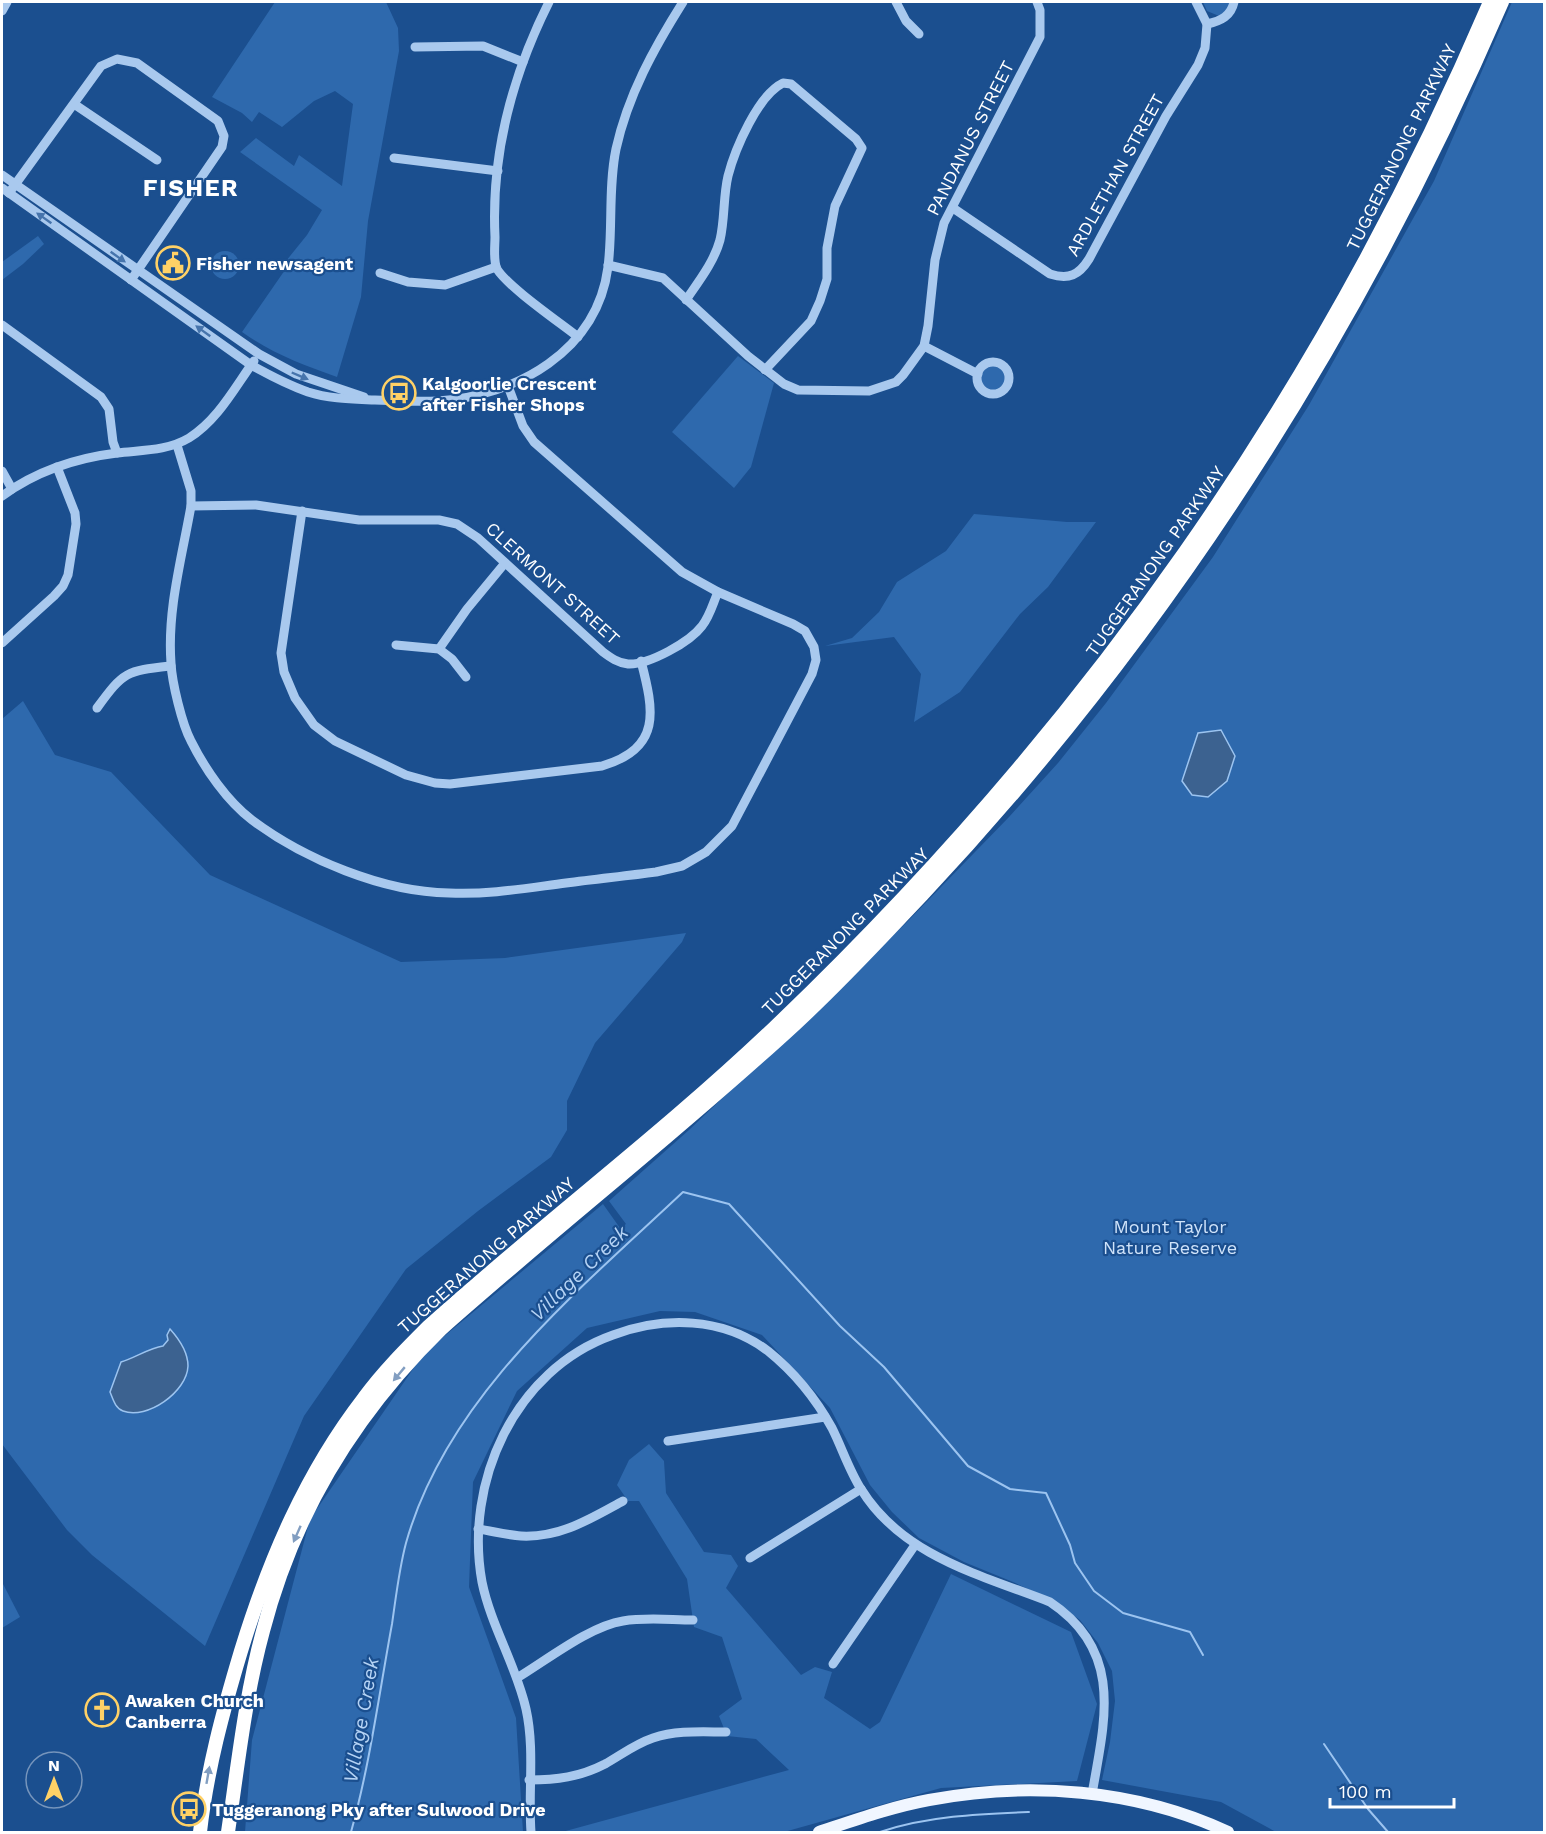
<svg xmlns="http://www.w3.org/2000/svg" width="1546" height="1834" viewBox="0 0 1546 1834" font-family="'Work Sans',sans-serif">
<rect width="100%" height="100%" fill="#1b4f8f"/>
<g fill="#2e69ad">
<path d="M275,2H386L398,28L399,51L368,221L361,297L337,377C303,365 271,353 242,332L287,267L286,261L307,235L322,210L240,152L256,138L294,166L299,155L342,186L353,104L335,91L314,101L282,127L259,112L252,122L242,113L212,97Z"/>
<path d="M1203,2H1232L1228,11L1219,16L1207,11Z"/>
<path d="M1512,2H1544V1832H1276L1221,1802L1102,1780L1110,1742L1115,1701L1112,1671L1098,1643L1080,1620L1050,1599L1013,1582L964,1562L919,1538L892,1512L870,1485L830,1408L762,1335L695,1312L660,1311L587,1328L517,1391L473,1482L469,1587L516,1718L523,1832H245L252,1740L310,1519L424,1353L603,1204L620,1228L626,1224L609,1201L689,1130L906,923L1009,817L1058,763L1106,703L1213,557L1309,405L1434,181Z"/>
<path d="M38,236L44,244L23,264L2,280V262Z"/>
<circle cx="225" cy="265" r="14"/>
<path d="M738,356L774,383L751,467L734,488L672,432Z"/>
<circle cx="993" cy="378" r="13"/>
<path d="M974,514L1067,522H1096L1048,587L1020,614L960,692L914,722L921,674L894,637L825,646L852,638L879,612L897,582L946,551Z"/>
<path d="M23,701L55,755L111,772L210,875L401,962L505,958L686,933L682,942L595,1043L567,1101V1130L551,1157L478,1211L406,1269L304,1416L205,1646L92,1555L67,1530L2,1444V719Z"/>
<path d="M649,1444L664,1461L666,1493L704,1552L731,1555L738,1566L726,1588L801,1675L815,1667L832,1672L824,1698L870,1729L880,1722L951,1574L1071,1632L1097,1704L1077,1781L941,1788L784,1832H562L789,1770L756,1739L727,1736L719,1716L742,1699L722,1637L694,1627L687,1579L639,1501H628L617,1485L629,1460Z"/>
<path d="M2,1582L20,1617L2,1628Z"/>
</g>
<g fill="#3c6290" stroke="#9cc4f0" stroke-width="1.5">
<path d="M1221,730L1235,756L1227,781L1208,797L1192,795L1182,781L1198,733Z"/>
<path d="M170,1329C179,1339 188,1351 188,1366C187,1392 147,1420 123,1411C115,1408 113,1399 110,1392L121,1362C135,1358 149,1348 163,1346L168,1340L167,1335Z"/>
</g>
<g fill="none" stroke-linecap="round" stroke-linejoin="round">
<g stroke="#9cc4f0" stroke-width="2">
<path d="M1324,1744L1368,1809L1388,1832"/>
<path d="M351,1832C370,1764 379,1694 392,1624C396,1597 399,1569 406,1543C447,1397 577,1292 683,1192L729,1204L840,1326L884,1367L968,1466L1010,1489L1046,1493L1070,1545L1075,1563L1094,1591L1123,1613L1190,1632L1203,1655"/>
<path d="M880,1832C927,1816 979,1814 1029,1812"/>
</g>
<g stroke="#a9c9ee" stroke-width="9">
<path d="M549,2C513,74 491,155 495,237C495,246 493,261 497,269C508,287 559,322 578,337"/>
<path d="M896,2L906,21L919,34"/>
<path d="M2,11L7,2"/>
<path d="M1207,24C1221,21 1231,16 1234,2"/>
<path d="M415,47L483,46L523,62"/>
<path d="M74,104L157,160"/>
<path d="M394,158L498,171"/>
<path d="M2,175L259,354L296,374L364,397"/>
<path d="M2,188L251,365C269,375 288,385 308,392C330,399 352,399 375,400C396,401 417,402 438,401C517,396 597,351 608,267C613,228 608,188 616,149C628,95 654,48 683,2"/>
<path d="M9,193L101,66L117,59L137,63L218,121L224,136L222,147L131,280"/>
<path d="M953,208L1050,274C1069,280 1079,275 1089,259L1166,116L1198,65L1205,48L1207,24L1196,2"/>
<path d="M608,265L663,278L748,356L784,384L798,390L869,391L896,382L903,375L924,346L928,326L935,260L944,223L1040,37V10L1037,2"/>
<path d="M380,273L408,282L445,285L496,267"/>
<path d="M686,300C699,281 714,262 720,240C725,219 723,197 728,176C735,149 758,95 783,83L791,84L856,139L862,148L835,206L827,248V279L820,301L811,321L765,370"/>
<path d="M2,325L101,397L109,409L113,442L117,453"/>
<path d="M924,346L978,374"/>
<circle cx="993" cy="378" r="16"/>
<path d="M177,445L191,491V506C182,557 167,610 171,663C172,683 182,724 191,741C205,769 227,801 252,820C304,859 383,892 449,893C488,895 527,888 566,883C596,879 626,876 656,872L682,866L706,852L732,826L812,674L816,660L814,647L805,631L793,624L718,592L682,572L534,442L523,426L508,386"/>
<path d="M2,471L12,489"/>
<path d="M2,496C35,472 76,458 117,453C142,450 167,451 189,438C218,420 235,387 254,361"/>
<path d="M191,506L256,505L359,520H439L457,524L478,538L603,652C611,658 618,663 628,664C649,665 690,642 702,626C710,616 713,603 718,592"/>
<path d="M302,511L281,653L284,672L295,698L314,725L335,741L406,775L435,783L450,784L602,766C662,748 654,711 641,661"/>
<path d="M2,643L54,596L63,586L68,575L76,524L75,513L57,467"/>
<path d="M396,645L439,649L452,659L466,677"/>
<path d="M439,649L467,609L505,563"/>
<path d="M97,708C124,671 126,671 171,666"/>
<path d="M668,1441L825,1417"/>
<path d="M478,1529C492,1531 507,1535 521,1536C560,1538 590,1519 623,1501"/>
<path d="M750,1558L861,1489"/>
<path d="M833,1664L915,1545"/>
<path d="M517,1678C547,1660 590,1626 623,1621C646,1617 671,1620 693,1620"/>
<path d="M529,1780C556,1780 580,1777 605,1764C621,1755 635,1744 653,1738C677,1730 702,1732 726,1732"/>
<path d="M531,1832C528,1792 535,1749 526,1709C516,1665 491,1626 482,1582C464,1483 514,1370 613,1335C664,1316 723,1317 768,1351C794,1372 816,1399 832,1428C842,1448 849,1470 861,1489C902,1556 981,1575 1050,1602C1124,1651 1105,1720 1092,1794"/>
</g>
<path stroke="#f0f6ff" stroke-width="12" d="M819,1832C855,1820 891,1807 929,1800C1028,1781 1136,1789 1228,1832"/>
<g stroke="#fff" stroke-width="14">
<path d="M200,1832C207,1770 223,1711 241,1651C269,1560 306,1473 364,1398C383,1372 406,1349 428,1327C541,1225 664,1133 774,1028C1085,731 1321,397 1490,2"/>
<path d="M228,1832C238,1765 245,1697 263,1631C293,1515 355,1413 441,1329C557,1226 680,1130 794,1025C839,984 880,939 922,895C1167,634 1360,331 1502,2"/>
</g>
</g>
<defs><path id="oneway-solid" d="M-6-.8H1V-3.2L6.5 0L1 3.2V.8H-6Z" transform="scale(1.5)"/></defs>
<g fill="#4674ac">
<use href="#oneway-solid" transform="translate(44 218) rotate(-145)"/>
<use href="#oneway-solid" transform="translate(118 257) rotate(35)"/>
<use href="#oneway-solid" transform="translate(203 331) rotate(-144)"/>
<use href="#oneway-solid" transform="translate(300 376) rotate(23)"/>
</g>
<g fill="#829ec1">
<use href="#oneway-solid" transform="translate(399 1374) rotate(130)"/>
<use href="#oneway-solid" transform="translate(297 1534) rotate(114)"/>
<use href="#oneway-solid" transform="translate(208 1775) rotate(-80)"/>
</g>
<defs>
<symbol id="civic-ring" viewBox="-11 -11 22 22"><circle r="9.5" fill="#1b4f8f" stroke="#ffd166" stroke-width="1.5"/><path d="M-.6-6.5H3V-4.5H.6V-3L4-1V1h2V6H-6V1h2V-1L-.6-3ZM-1.2 2.5V6h2.4V2.5Z" fill="#ffd166"/></symbol>
<symbol id="bus-ring" viewBox="-11 -11 22 22"><circle r="9.5" fill="#1b4f8f" stroke="#ffd166" stroke-width="1.5"/><path d="M-5-6H5V4H4V6H2V4H-2V6H-4V4H-5ZM-3.5-4V0h7V-4ZM-3.5 1.2v1.5H-2V1.2ZM2 1.2v1.5H3.5V1.2Z" fill="#ffd166"/></symbol>
<symbol id="church-ring" viewBox="-11 -11 22 22"><circle r="9.5" fill="#1b4f8f" stroke="#ffd166" stroke-width="1.5"/><path d="M-1.2-6h2.4v3.5h3.3v2.4h-3.3V6h-2.4V-.1h-3.3v-2.4h3.3Z" fill="#ffd166"/></symbol>
</defs>
<g fill-rule="evenodd">
<use href="#civic-ring" x="154" y="244" width="38" height="38"/>
<use href="#bus-ring" x="380" y="374" width="38" height="38"/>
<use href="#church-ring" x="83" y="1691" width="38" height="38"/>
<use href="#bus-ring" x="170" y="1790" width="38" height="38"/>
</g>
<g text-anchor="middle" dominant-baseline="central" stroke-width="4.5" stroke-linejoin="round" paint-order="stroke">
<g font-size="18" fill="#fff" stroke="#1b4f8f">
<text transform="translate(970 138) rotate(-63)">PANDANUS STREET</text>
<text transform="translate(1401 147) rotate(-64)">TUGGERANONG PARKWAY</text>
<text transform="translate(1115 175) rotate(-61)">ARDLETHAN STREET</text>
<text transform="translate(1155 561) rotate(-55)">TUGGERANONG PARKWAY</text>
<text transform="translate(553 583) rotate(42)">CLERMONT STREET</text>
<text transform="translate(845 931) rotate(-45)">TUGGERANONG PARKWAY</text>
<text transform="translate(486 1255) rotate(-41)">TUGGERANONG PARKWAY</text>
</g>
<g font-size="18" font-weight="bold" fill="#fff" stroke="#1b4f8f" text-anchor="start">
<text x="196" y="263">Fisher newsagent</text>
<text x="422" y="383">Kalgoorlie Crescent<tspan x="422" dy="21">after Fisher Shops</tspan></text>
<text x="125" y="1700">Awaken Church<tspan x="125" dy="21">Canberra</tspan></text>
<text x="212" y="1809">Tuggeranong Pky after Sulwood Drive</text>
</g>
<g font-size="18" fill="#cfe3fa" stroke="#1b4f8f">
<text x="1170" y="1226">Mount Taylor<tspan x="1170" dy="21">Nature Reserve</tspan></text>
</g>
<g font-size="20" font-style="italic" fill="#b5d3f5" stroke="#1b4f8f">
<text transform="translate(579 1273) rotate(-44)">Village Creek</text>
<text transform="translate(361 1720) rotate(-80)">Village Creek</text>
</g>
<g font-size="24" font-weight="bold" letter-spacing="1.5" fill="#fff" stroke="#1b4f8f">
<text x="191" y="188">FISHER</text>
</g>
</g>
<rect width="1546" height="1834" fill="none" stroke="#ffffff" stroke-width="6"/>
<g transform="translate(54 1780)"><circle r="28" fill="#1b4f8f" stroke="#7695bc" stroke-width="1.5"/>
<path d="M0-4.5L10 22L0 15L-10 22Z" fill="#ffd166"/>
<text y="-9" font-size="16" font-weight="bold" text-anchor="middle" fill="#ffffff">N</text>
</g>
<path d="M1330 1798v9h124v-9" fill="none" stroke="#ffffff" stroke-width="3"/>
<text x="1339" y="1798" font-size="18" fill="#ffffff" stroke="#1b4f8f" stroke-width="4.5" paint-order="stroke">100 m</text>
</svg>
